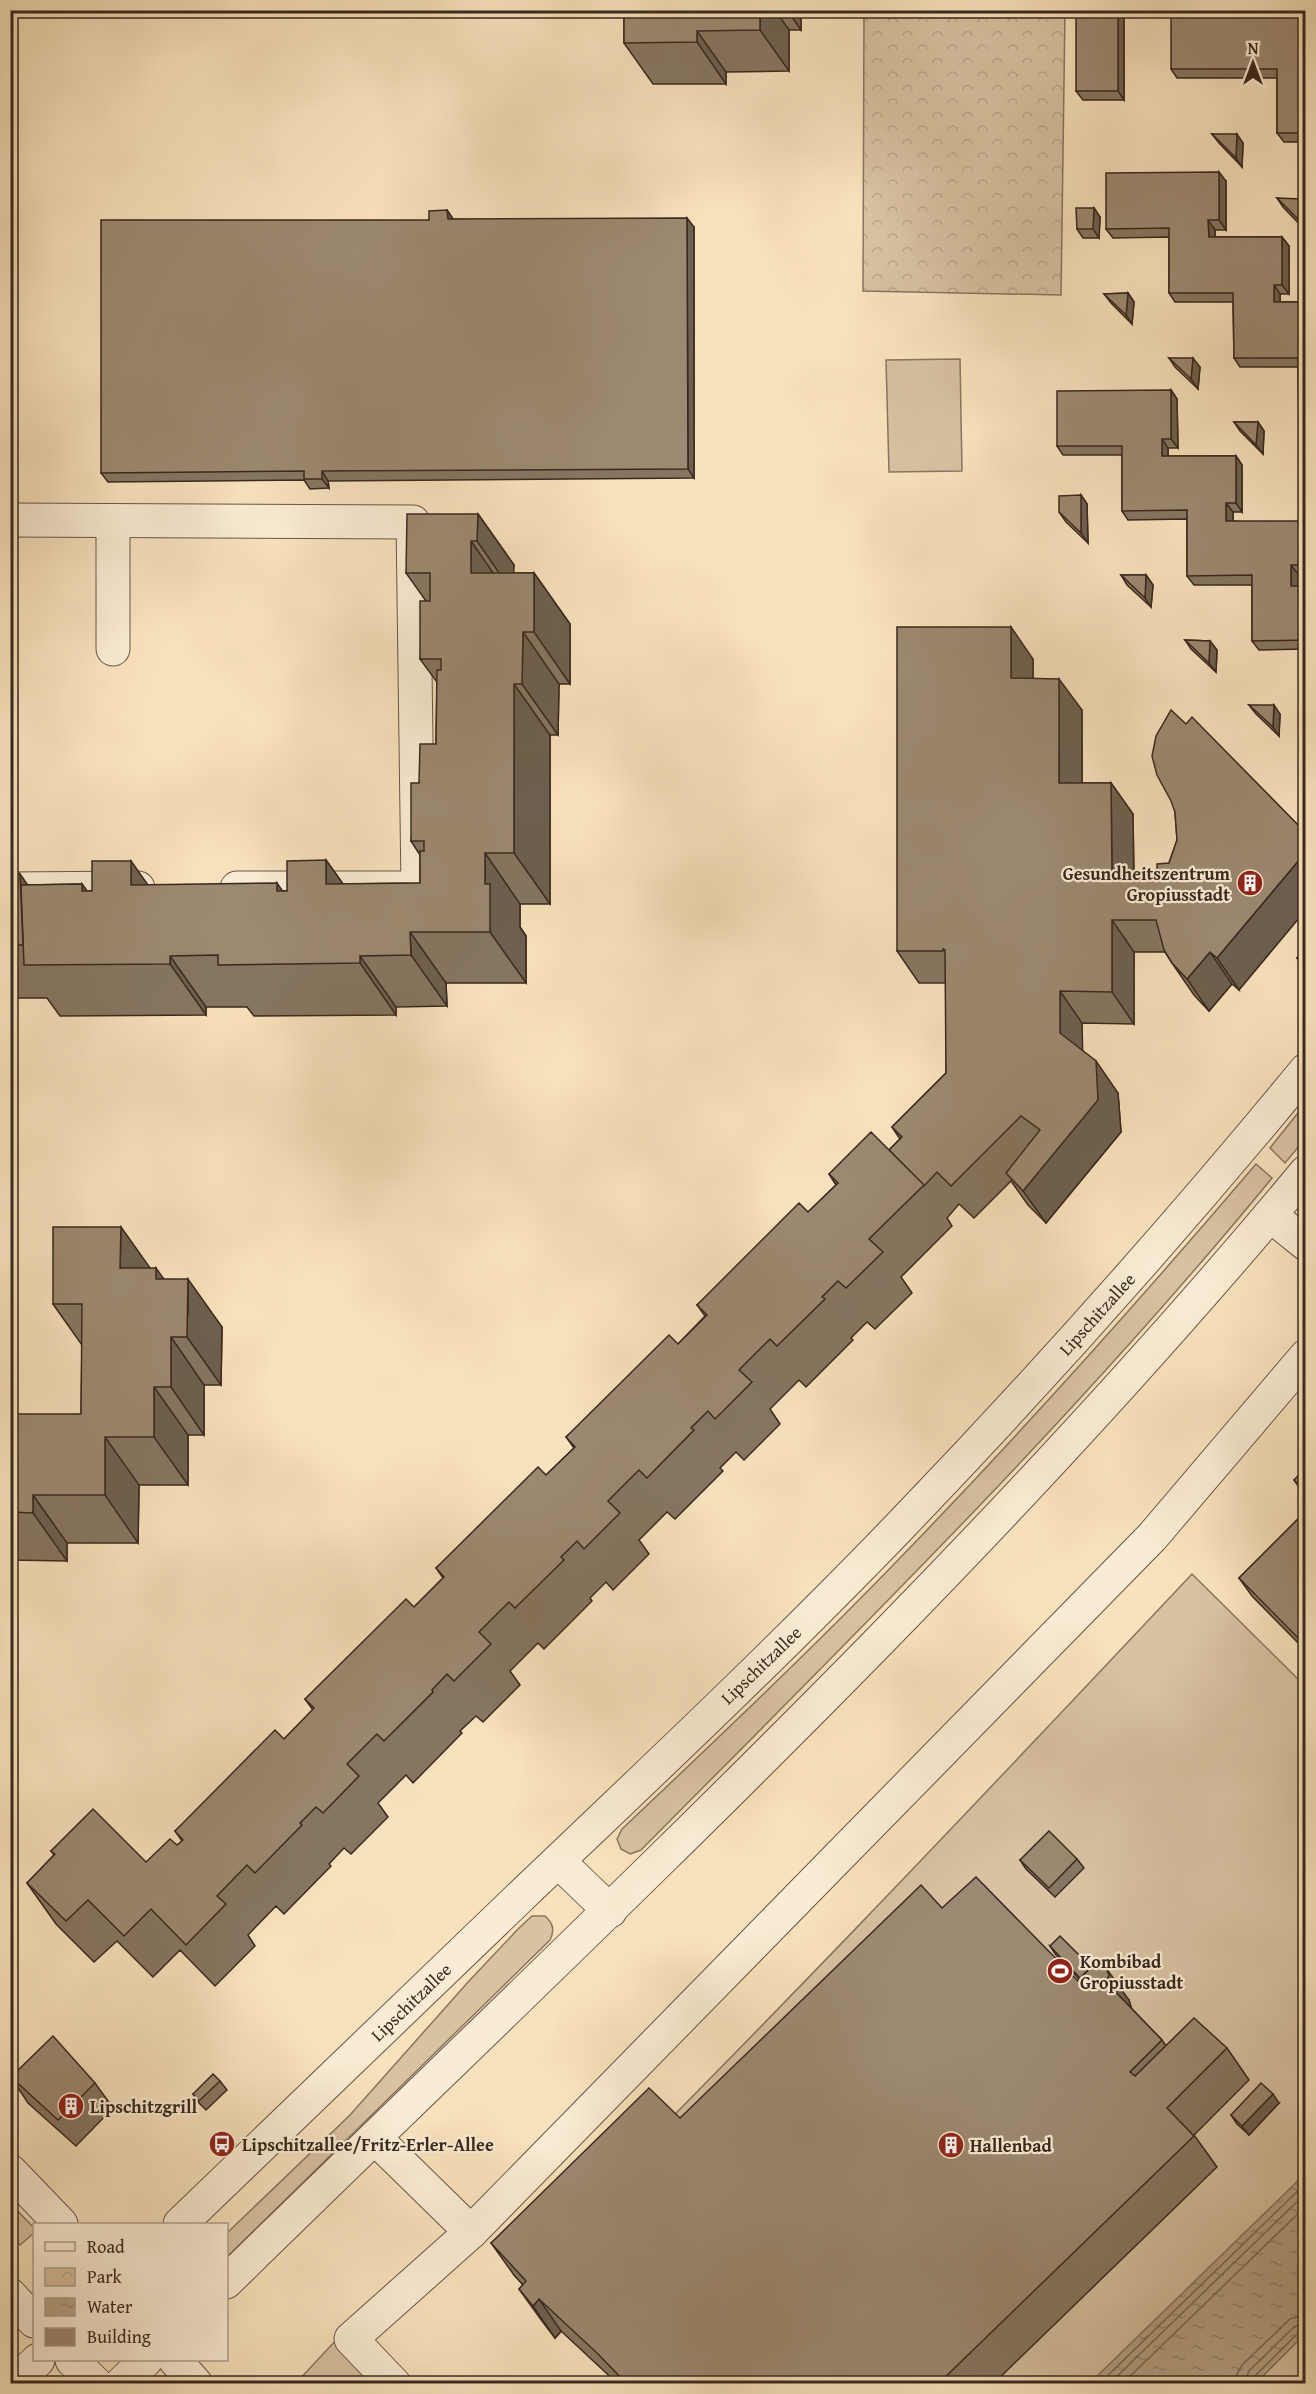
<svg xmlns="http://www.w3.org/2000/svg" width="1316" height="2394" viewBox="0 0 1316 2394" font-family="'Gentium Book Plus',serif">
<defs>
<pattern id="park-crowns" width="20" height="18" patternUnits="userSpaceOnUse" patternTransform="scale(1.5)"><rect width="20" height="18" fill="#d8c2a2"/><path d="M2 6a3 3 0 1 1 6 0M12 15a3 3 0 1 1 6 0" fill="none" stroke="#baa78b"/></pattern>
<pattern id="water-ripples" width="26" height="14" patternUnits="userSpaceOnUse" patternTransform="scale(1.5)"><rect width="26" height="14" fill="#b7a387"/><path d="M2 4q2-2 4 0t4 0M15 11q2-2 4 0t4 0" fill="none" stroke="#96856e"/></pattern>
</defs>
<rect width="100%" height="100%" fill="#f8e2bd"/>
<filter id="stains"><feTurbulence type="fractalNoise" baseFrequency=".00333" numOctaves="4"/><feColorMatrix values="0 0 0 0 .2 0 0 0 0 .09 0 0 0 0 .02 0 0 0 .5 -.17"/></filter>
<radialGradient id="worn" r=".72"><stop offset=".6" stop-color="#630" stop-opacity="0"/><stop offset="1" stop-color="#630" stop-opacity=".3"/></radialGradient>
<g fill="#d8c2a2" stroke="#887560" stroke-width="1.5">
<path d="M960,359L962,471L889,472L886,360Z"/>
<path d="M1305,1104V1139L1285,1163L1270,1148Z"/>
<path d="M1256,1164L1272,1178C1077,1416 857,1632 641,1850L630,1854L621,1849L617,1839L622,1829C716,1740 810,1651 900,1558C1023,1431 1141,1299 1256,1164Z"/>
<path d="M1192,1574L1305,1686V2383H618L562,2331L555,2338L548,2312L514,2275C746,2047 969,1811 1192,1574Z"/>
<path d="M532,1916H545C553,1923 555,1930 550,1940L227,2257V2233L350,2115L469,1981L518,1929Z"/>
<path d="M11,2204L34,2228V2233L20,2245L11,2234Z"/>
<path d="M339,2337L383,2384H295Z"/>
</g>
<path fill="url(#park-crowns)" stroke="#887560" stroke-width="1.5" d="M864,11H1065L1061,295L863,291Z"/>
<path fill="url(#water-ripples)" stroke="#85725d" stroke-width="1.5" d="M1305,2174V2334L1256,2383H1090Z"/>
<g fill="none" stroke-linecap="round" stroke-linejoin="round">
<g stroke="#786652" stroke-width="1.5">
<path d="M1099,2384L1306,2183"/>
<path d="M1109,2384L1306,2193"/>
<path d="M1122,2384L1306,2206"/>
<path d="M1235,2384L1237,2374L1242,2365L1290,2319L1306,2314"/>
<path d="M1244,2384L1249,2371L1294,2327L1306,2323"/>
<path d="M1252,2384L1254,2377L1299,2332L1306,2331"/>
</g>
<defs>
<g id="minor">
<path d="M10,520L413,522L418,888H237"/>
<path d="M113,649V521"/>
<path d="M10,889L138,888"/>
<path d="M1270,1215L1306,1244"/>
<path d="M558,1861L610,1911"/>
<path d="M375,2138L471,2232L1152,1537L1306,1356"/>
<path d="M10,2171L61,2224"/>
<path d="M180,2224C293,2116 405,2007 519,1898C648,1775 778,1653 902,1524C1042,1378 1177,1227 1306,1070"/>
<path d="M226,2282C595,1921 976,1570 1306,1172"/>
<path d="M10,2295L34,2321"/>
<path d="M72,2360L96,2384"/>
<path d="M175,2360L196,2384"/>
<path d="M13,2384L38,2360"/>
<path d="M121,2384L146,2360"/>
<path d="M394,2384L351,2339L471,2232"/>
</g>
</defs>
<use href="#minor" stroke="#695646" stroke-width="35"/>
<use href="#minor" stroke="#faecd4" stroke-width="33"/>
</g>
<g fill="#867661" stroke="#39281e" stroke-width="1.5">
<path d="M618,10H801V30H789V71L726,72V84H653L624,43V19Z"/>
<path d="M1124,10V100H1083L1076,91Z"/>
<path d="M1219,10V14H1305V142H1284L1277,133V78H1177L1171,69Z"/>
<path d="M1212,134L1243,143L1242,167L1219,143Z"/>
<path d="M1226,181V230H1215V237H1282L1289,246V294H1280V302H1305V430L1299,421L1298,367H1240L1234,358L1233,302H1175L1169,293V237L1113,238L1106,229Z"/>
<path d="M1277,198L1305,204V230L1283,207Z"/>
<path d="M1094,208L1100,217L1099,238H1083L1077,229Z"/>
<path d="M447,210L453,219L694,227V478L328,481L329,488L310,489L304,480L108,482L101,473L429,220Z"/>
<path d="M1128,293L1134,302L1132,324L1111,303L1104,294Z"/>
<path d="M1169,358L1200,367L1198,389L1175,367Z"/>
<path d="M1171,390L1177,399L1178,448H1168V456H1236L1242,465V512H1233V521L1305,528V574H1298V586H1305V649L1259,650L1252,641V585H1194L1187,576V519L1128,520L1122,511V455H1063L1057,446Z"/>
<path d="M1234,422H1258L1264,431L1263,454L1240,431Z"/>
<path d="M1081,495L1087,504L1088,543L1066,522L1059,512Z"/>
<path d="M478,514L514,565L513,573H534L570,624V684H559L558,735H550V904H520V927L526,936V983H446L447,1006L396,1007V1015L254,1016L247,1007H206V1015L60,1016L47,998H10V874L28,885L82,884L87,891L148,885L287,891L326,860L343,884L420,883V855L411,841L419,783L436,744L437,682L420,659L426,601L406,573Z"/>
<path d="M1121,575H1146L1153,585L1151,607L1127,585Z"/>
<path d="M1185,640L1210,641L1217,650L1216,672L1191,649Z"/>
<path d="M1033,659V678L1082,710V783H1111L1133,814L1134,871H1157L1169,863L1177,840L1175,812L1156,736L1239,990L1232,984L1209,1011L1194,995L1172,963L1165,952H1134V1024L1082,1023V1050L1118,1093L1121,1132L1046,1223L1028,1205L1011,1181L974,1218L959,1204L947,1218L952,1226L901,1277L912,1293L875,1329L867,1322L851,1338L853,1340L806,1387L799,1380L770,1409L780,1424L744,1460L736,1452L720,1468L723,1471L675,1519L667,1512L639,1540L649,1554L613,1590L606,1582L590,1598L592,1601L544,1649L538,1643L510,1671L520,1685L483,1722L476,1716L460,1731L462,1733L413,1783L406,1775L378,1803L388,1817L351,1854L344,1848L329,1864L331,1866L284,1914L276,1906L248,1935L255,1946L215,1986L180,1950L153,1977L117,1941L94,1962L56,1924L27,1883L54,1855L51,1851L146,1862L177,1845L182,1841L175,1831L284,1739L313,1710L305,1699L414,1607L443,1578L436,1568L546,1475L574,1448L566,1437L678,1344L705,1316L697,1305L808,1212L836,1185L829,1174L889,1150L900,1139L892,1127L946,1073V983H919L897,951Z"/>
<path d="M1249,705L1280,714L1279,736L1256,714Z"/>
<path d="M1305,947V968L1297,958Z"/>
<path d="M150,1268L222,1327L221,1385H204V1435H188V1485H139L138,1543H67V1561L10,1560V1426L81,1414L82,1345L53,1304Z"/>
<path d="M1305,1469V1496L1294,1480Z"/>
<path d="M1305,1512V1650L1252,1596L1239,1578Z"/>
<path d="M1077,1859L1084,1868L1055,1897L1026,1869L1020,1860Z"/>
<path d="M942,1908L1078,1981L1079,1979L1056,1955L1050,1946L1091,1967L1129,2000L1131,2007V2008L1162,2040L1166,2046L1227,2048L1249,2080L1194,2135L1217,2167L993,2384H618L561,2331L555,2338L542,2321L519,2289L523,2285L514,2275L491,2243L680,2118Z"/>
<path d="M11,2077L95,2083L113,2108L76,2146L28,2103Z"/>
<path d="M220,2081L227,2090L206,2110L199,2103L193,2094Z"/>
<path d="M1279,2103L1249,2135L1237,2124L1231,2115Z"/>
</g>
<g fill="#6d604f" stroke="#39281e" stroke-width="1.5">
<path d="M760,10H775L789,30V71L760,30Z"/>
<path d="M787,10H801V30Z"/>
<path d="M1118,10H1124V100L1118,91Z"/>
<path d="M1212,10H1219V23L1212,14Z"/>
<path d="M697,31L726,72V84L697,42Z"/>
<path d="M1237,134L1243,143L1242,167L1236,158Z"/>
<path d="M1219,172L1226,181V230L1219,220Z"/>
<path d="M1302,199L1305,204V229L1301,222Z"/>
<path d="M1094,208L1100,217L1099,238L1093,229Z"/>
<path d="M447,210L453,219H448Z"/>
<path d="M687,218L694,227V478L688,469Z"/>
<path d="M1208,220L1215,230V247L1209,237Z"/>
<path d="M1282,237L1289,246V294L1282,285Z"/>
<path d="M1274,285L1280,294V311L1274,302Z"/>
<path d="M1128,293L1134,302L1132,324L1126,315Z"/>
<path d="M1193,358L1200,367L1198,389L1191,379Z"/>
<path d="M1171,390L1177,399L1178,448L1171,439Z"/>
<path d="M1258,422L1264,431L1263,454L1256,445Z"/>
<path d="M1162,439L1168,448V465L1162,456Z"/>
<path d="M1236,456L1242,465V512L1236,503Z"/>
<path d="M322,471L328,481L329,488L322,479Z"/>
<path d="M1081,495L1087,504L1088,543L1081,533Z"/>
<path d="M1226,503L1233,512V530L1226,521Z"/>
<path d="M478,514L514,565L513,593L477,541Z"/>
<path d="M1301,521L1305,528V572L1301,565Z"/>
<path d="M471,541L507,593L471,573Z"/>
<path d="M1291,565L1298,574V595L1291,586Z"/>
<path d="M534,573L570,624V684L534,632Z"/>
<path d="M1146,575L1153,585L1151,607L1145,598Z"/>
<path d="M1011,627L1033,659V710L1011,678Z"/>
<path d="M523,632L559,684L558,735L522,684Z"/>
<path d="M1210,641L1217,650L1216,672L1209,663Z"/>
<path d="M1059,679L1082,710V814L1059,783Z"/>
<path d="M514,684L550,735V904L514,853Z"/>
<path d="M1274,705L1280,714L1279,736L1273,727Z"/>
<path d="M1111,783L1133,814L1134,903L1112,871Z"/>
<path d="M485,853L520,904V927L526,936V983L490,932L485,884Z"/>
<path d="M1305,853V911L1239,990L1217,958Z"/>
<path d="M326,860L362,911L326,884Z"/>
<path d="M131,861L167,912L131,885Z"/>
<path d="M20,874L57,927L23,945Z"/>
<path d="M277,883L313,935L277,891Z"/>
<path d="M82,884L118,936L82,891Z"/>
<path d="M1112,920L1134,952V1024L1112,992Z"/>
<path d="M410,932L446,983L447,1006L411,955Z"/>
<path d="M1210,952L1232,984L1209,1011L1187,979Z"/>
<path d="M170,956L206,1007V1015L170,964Z"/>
<path d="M360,956L396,1007V1015L360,963Z"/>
<path d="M1060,991L1082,1023L1083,1065L1060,1033Z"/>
<path d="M1096,1061L1118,1093L1121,1132L1046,1223L1023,1191Z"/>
<path d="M121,1227L155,1275L120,1268Z"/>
<path d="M156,1268L188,1313V1279L222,1327L221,1385L187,1337L156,1279Z"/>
<path d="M171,1337L204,1385V1435L171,1387Z"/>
<path d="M154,1387L188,1435V1485L154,1437Z"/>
<path d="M105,1437L139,1485L138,1543L105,1495Z"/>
<path d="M33,1495L67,1543V1561L33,1513Z"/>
<path d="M1106,1968L1129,2000L1131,2007L1128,2014L1106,1982Z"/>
<path d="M1273,2094L1279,2103L1249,2135L1242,2126Z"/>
<path d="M539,2299L561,2331L555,2338L533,2306Z"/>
</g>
<g fill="#9c8971" stroke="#39281e" stroke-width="1.5">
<path d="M624,10H760V30L697,31V42L624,43Z"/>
<rect x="1076" y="10" width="42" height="81"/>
<path d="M1171,10H1212V14H1305V133H1277V69H1171Z"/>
<path d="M1212,134H1237L1236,158Z"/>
<path d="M1219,172V220H1208L1209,237H1282V285H1274V302H1305V421H1299L1298,358H1234L1233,293H1169V228L1106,229V173Z"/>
<path d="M1277,198L1302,199L1301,222Z"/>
<path d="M1076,208H1094L1093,229H1077Z"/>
<path d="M447,210L448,219L687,218L688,469L322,471V479H304V471L101,473V220H429V211Z"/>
<path d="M1128,293L1126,315L1104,294Z"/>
<path d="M1169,358H1193L1191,379Z"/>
<path d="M1171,390V439H1162V456H1236V503H1226V521H1301V565H1291V586H1305V640L1252,641V575L1187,576V510L1122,511V446H1057V391Z"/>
<path d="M1234,422H1258L1256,445Z"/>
<path d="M1299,487H1305V493Z"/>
<path d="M1081,495V533L1059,512V496Z"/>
<path d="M407,514H478L477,541H471V573H534V632H523L522,684H514V853H485V884H490V932H410L411,955L360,956V963L218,965V955L170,956V964L24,965L21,885L82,884V891H92V861H131V885L277,883V891H287V861L326,860V884L420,883V851H424V841H411V783H419L420,744H436L437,670H441V659H420V601H430V573H406Z"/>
<path d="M1121,575H1146L1145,598Z"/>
<path d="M897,627H1011V678L1059,679V783H1111L1112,871H1157V864L1169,863L1177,840L1175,812L1171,801L1157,775L1152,756L1156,736L1171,710L1186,724L1192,717L1305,832V853L1217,958L1210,952L1187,979L1172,963L1164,950L1156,920H1112V992L1060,991V1033L1096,1061L1098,1100L1023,1191L1006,1173L1040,1130L1021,1116L951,1186L937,1172L924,1186L889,1150L902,1137L892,1127L946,1073L945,950L943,949V951H897Z"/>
<path d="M1185,640L1210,641L1209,663Z"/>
<path d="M1249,705H1274L1273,727Z"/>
<path d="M10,874H20L23,945H10Z"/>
<path d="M1305,947V963L1297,958Z"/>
<path d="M871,1132L924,1185L869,1239L883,1252L846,1288L838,1281L822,1297L825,1299L777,1346L770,1339L739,1370L752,1382L715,1419L708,1411L691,1428L694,1430L647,1478L639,1470L608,1501L620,1513L584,1549L577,1541L561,1557L564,1560L515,1608L509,1602L479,1632L491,1644L454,1681L447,1674L432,1690L433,1692L384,1741L377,1734L347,1764L359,1776L323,1813L316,1807L300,1823L302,1825L255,1873L247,1865L217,1896L226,1904L186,1945L151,1909L124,1936L88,1900L66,1921L27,1883L55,1854L51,1851L93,1809L146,1862L170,1839L177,1845L183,1840L175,1831L275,1730L284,1739L314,1708L305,1699L406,1599L414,1607L444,1577L436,1568L538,1467L546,1475L575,1447L566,1437L669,1335L678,1344L707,1315L697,1305L799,1203L808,1212L838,1183L829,1174Z"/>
<path d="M53,1227H121L120,1268H156V1279H188L187,1337H171V1387H154V1437H105V1495H33V1513L10,1512V1426H13V1414H81L82,1304H53Z"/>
<path d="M1305,1469V1491L1294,1480Z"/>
<path d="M1305,1512V1645L1239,1578Z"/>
<path d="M1049,1831L1077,1859L1049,1888L1020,1860Z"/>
<path d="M976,1877L1078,1981L1091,1967L1099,1964L1106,1968L1109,1975L1106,1982L1162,2040L1130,2072L1135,2076L1194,2018L1227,2048L1167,2108L1194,2136L938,2384H627L598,2354L539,2299L533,2306L519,2289L526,2281L491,2243L649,2088L680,2118L921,1885L942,1908Z"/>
<path d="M1060,1936L1091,1967L1080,1978L1050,1946Z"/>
<path d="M53,2036L95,2083L58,2120L11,2077Z"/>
<path d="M213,2074L220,2081L199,2101L193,2094Z"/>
<path d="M1261,2083L1273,2094L1242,2126L1231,2115Z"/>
</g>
<defs>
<symbol id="building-disc" viewBox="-11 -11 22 22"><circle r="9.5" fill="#8f2418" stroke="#faecd4"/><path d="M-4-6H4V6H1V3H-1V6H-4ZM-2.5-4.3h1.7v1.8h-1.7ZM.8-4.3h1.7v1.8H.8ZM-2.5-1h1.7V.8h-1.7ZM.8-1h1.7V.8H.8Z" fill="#fff"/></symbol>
<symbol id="stadium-disc" viewBox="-11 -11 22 22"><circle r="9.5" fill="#8f2418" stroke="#faecd4"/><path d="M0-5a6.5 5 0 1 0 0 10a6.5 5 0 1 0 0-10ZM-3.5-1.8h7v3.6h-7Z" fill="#fff"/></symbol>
<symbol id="bus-disc" viewBox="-11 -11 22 22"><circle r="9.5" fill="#8f2418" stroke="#faecd4"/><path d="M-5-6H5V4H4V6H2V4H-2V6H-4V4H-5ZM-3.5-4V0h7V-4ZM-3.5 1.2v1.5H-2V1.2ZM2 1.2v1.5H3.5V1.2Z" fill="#fff"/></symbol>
</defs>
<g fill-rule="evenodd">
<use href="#building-disc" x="1235" y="868" width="30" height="30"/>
<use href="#stadium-disc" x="1045" y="1956" width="30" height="30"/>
<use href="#building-disc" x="56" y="2091" width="30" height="30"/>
<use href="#bus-disc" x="207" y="2129" width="30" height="30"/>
<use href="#building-disc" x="936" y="2130" width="30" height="30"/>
</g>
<g text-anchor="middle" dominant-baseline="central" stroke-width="4.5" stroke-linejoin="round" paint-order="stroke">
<g font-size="18" font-weight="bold" fill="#39281e" stroke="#faecd4" text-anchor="start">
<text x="1230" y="873" text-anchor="end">Gesundheitszentrum<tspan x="1230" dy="21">Gropiusstadt</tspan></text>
<text x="1080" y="1961">Kombibad<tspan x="1080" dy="21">Gropiusstadt</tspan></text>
<text x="90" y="2106">Lipschitzgrill</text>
<text x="242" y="2144">Lipschitzallee/Fritz-Erler-Allee</text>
<text x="970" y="2145">Hallenbad</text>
</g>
<g font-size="18" fill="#39281e" stroke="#faecd4">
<text transform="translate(1097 1314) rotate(-48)">Lipschitzallee</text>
<text transform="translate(761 1665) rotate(-44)">Lipschitzallee</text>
<text transform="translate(411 2002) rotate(-44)">Lipschitzallee</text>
</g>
</g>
<rect width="1316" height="2394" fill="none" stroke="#f8e2bd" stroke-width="36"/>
<rect x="12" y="12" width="1292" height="2370" fill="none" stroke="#39281e" stroke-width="3"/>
<rect x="18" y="18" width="1280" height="2358" fill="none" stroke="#39281e" stroke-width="1.5"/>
<rect x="33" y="2223" width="195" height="138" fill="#faecd4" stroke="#ad9e8b" stroke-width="1.5"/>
<rect x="45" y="2242" width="30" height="9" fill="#faecd4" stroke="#ad9e8b" stroke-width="1.5"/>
<text x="87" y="2253" font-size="18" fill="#39281e">Road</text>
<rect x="45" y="2268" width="30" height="18" fill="url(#park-crowns)" stroke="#ad9e8b" stroke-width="1.5"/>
<text x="87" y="2283" font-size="18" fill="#39281e">Park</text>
<rect x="45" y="2298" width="30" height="18" fill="url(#water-ripples)" stroke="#ad9e8b" stroke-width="1.5"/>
<text x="87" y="2313" font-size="18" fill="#39281e">Water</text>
<rect x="45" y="2328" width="30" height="18" fill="#9c8971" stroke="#ad9e8b" stroke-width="1.5"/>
<text x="87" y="2343" font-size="18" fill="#39281e">Building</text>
<g transform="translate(1253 63)" stroke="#faecd4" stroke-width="4.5" paint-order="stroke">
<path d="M0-4.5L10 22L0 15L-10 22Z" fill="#39281e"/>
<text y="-9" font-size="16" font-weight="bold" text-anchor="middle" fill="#39281e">N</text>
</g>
<rect width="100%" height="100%" filter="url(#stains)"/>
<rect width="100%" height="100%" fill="url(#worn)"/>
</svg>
